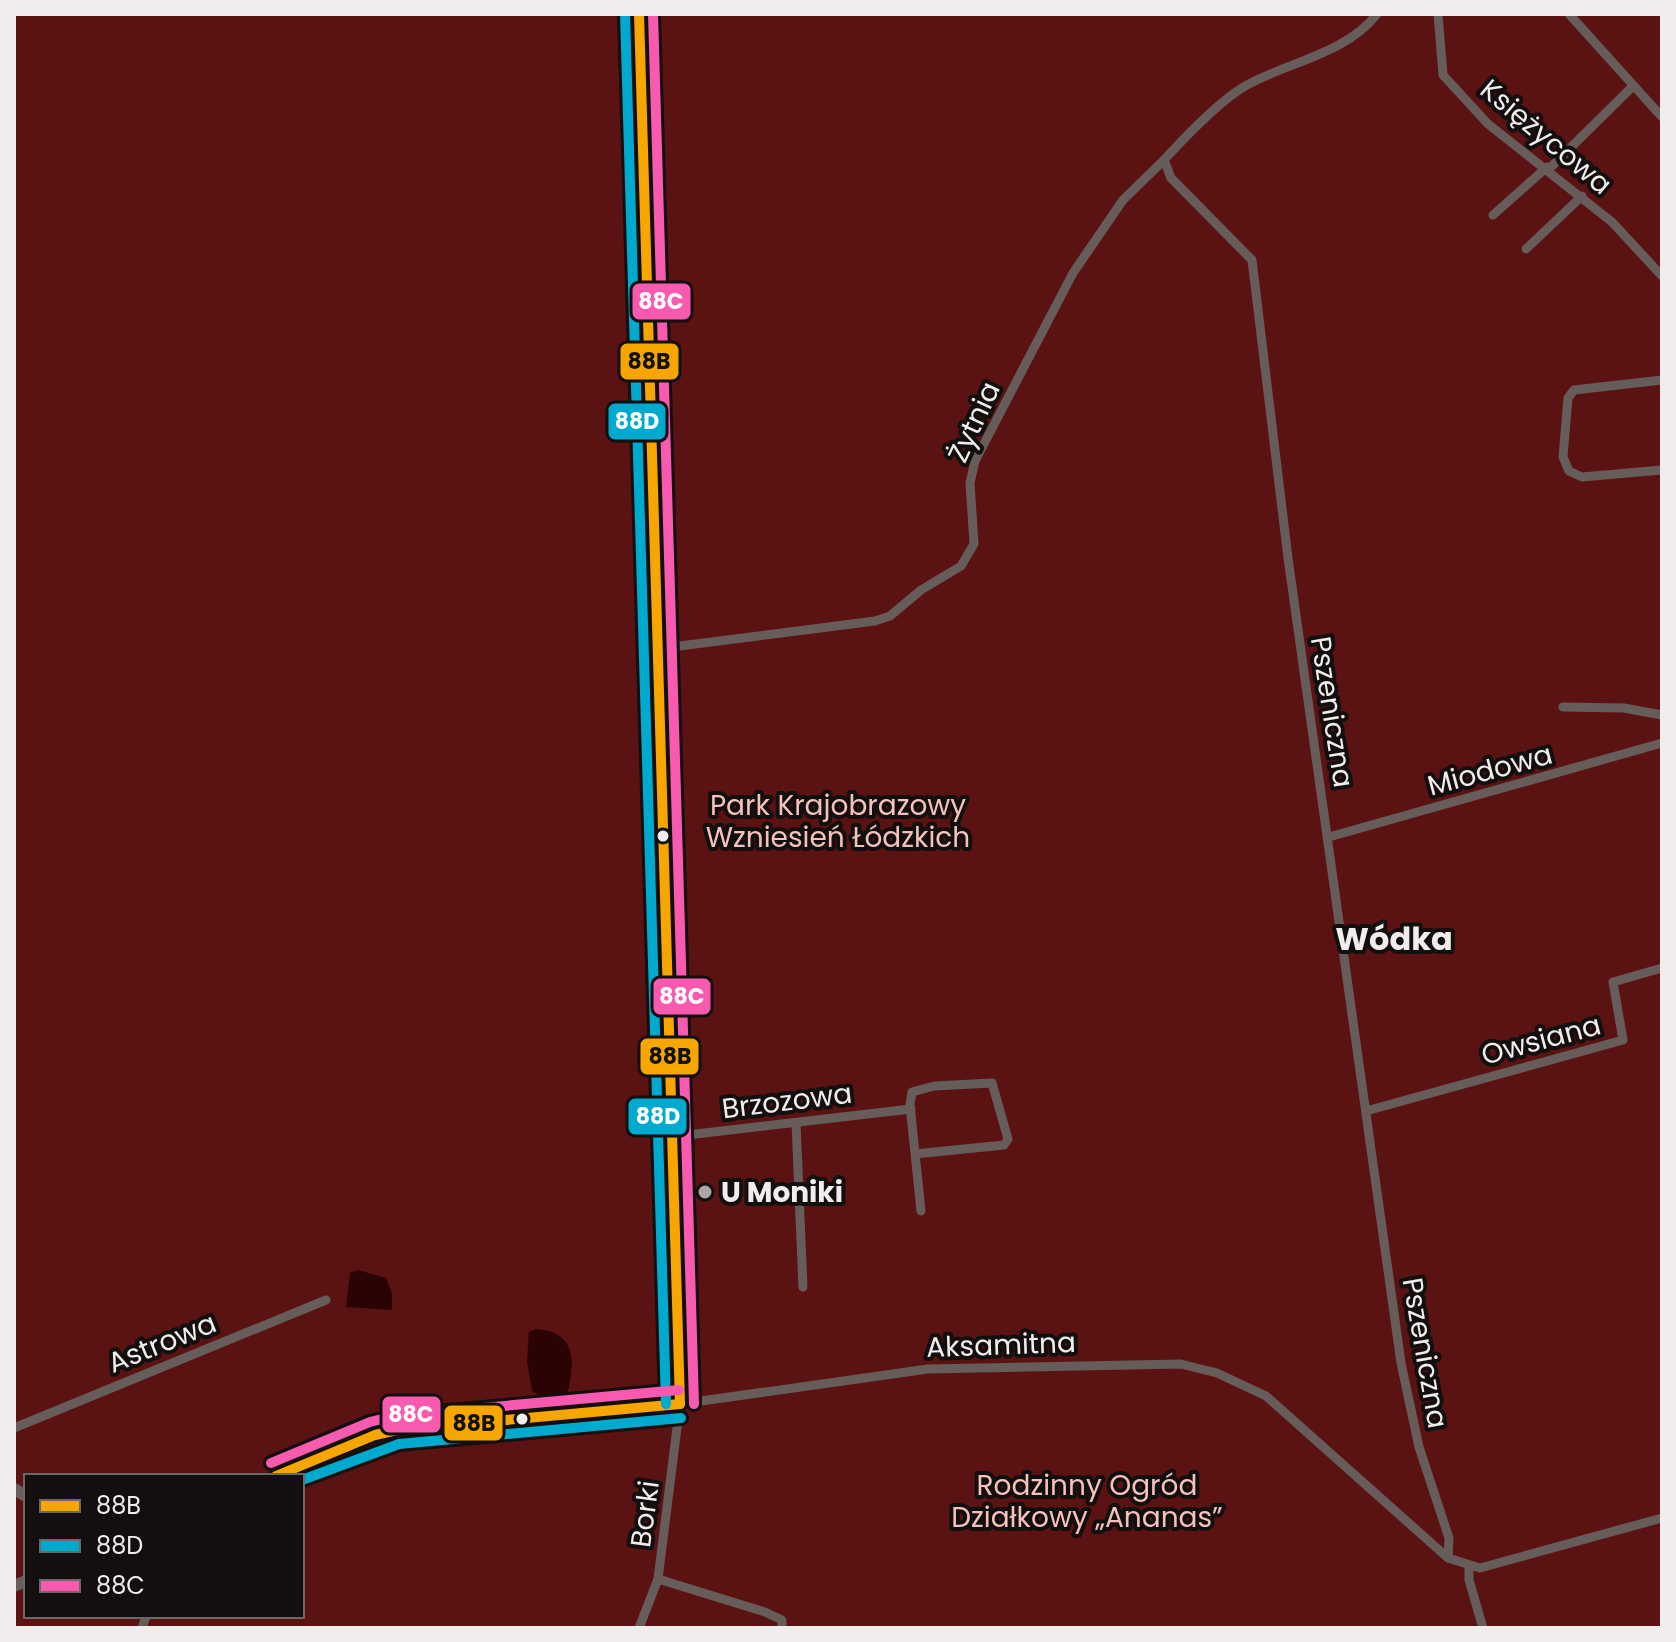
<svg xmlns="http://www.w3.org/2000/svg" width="1676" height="1642" viewBox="0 0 1676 1642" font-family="Poppins,sans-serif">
<rect width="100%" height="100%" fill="#2a2625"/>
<path fill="#5a1312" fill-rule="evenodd" d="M14,14H1662V1628H14ZM26,1476H302V1616H26Z"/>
<g fill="#2b0304">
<path d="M358,1270L386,1278L392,1293V1310L346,1307L350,1273Z"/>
<path d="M536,1329C577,1332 575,1362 567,1395C555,1402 543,1398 532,1391L527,1361L529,1332Z"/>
</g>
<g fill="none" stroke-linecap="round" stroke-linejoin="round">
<g stroke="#665c5a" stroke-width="9">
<path d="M1377,14C1347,53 1289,62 1247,85C1220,100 1185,137 1164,160L1171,178L1252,260L1288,558L1401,1363L1419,1447L1449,1538L1448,1558"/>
<path d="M1438,14L1443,75L1488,124L1612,222L1662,276"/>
<path d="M1569,14L1662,117"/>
<path d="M1549,169L1632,87"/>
<path d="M1493,215L1547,167"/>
<path d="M1526,249L1582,196"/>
<path d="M1662,380L1574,390L1568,398L1563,457L1569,471L1582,477L1662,470"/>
<path d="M656,649L875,621L890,616L921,590L961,566L974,544L970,483L975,461L1073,273L1123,200L1164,160"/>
<path d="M1563,707L1624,708L1662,715"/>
<path d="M1329,837L1662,743"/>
<path d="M1366,1111L1623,1040L1613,982L1662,968"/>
<path d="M796,1123L803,1287"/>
<path d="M670,1137L911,1109"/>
<path d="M915,1154L1004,1145L1008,1139L992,1083L934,1086L912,1092L910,1105L921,1211"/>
<path d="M14,1428L326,1300"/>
<path d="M1469,1567V1580L1483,1628"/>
<path d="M658,1579L765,1612L782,1620V1628"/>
<path d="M142,1628L146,1616"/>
<path d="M639,1628L658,1579L680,1404L928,1369L1181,1364L1217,1373L1266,1396L1448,1558L1480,1568L1662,1518"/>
</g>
<g stroke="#6b5d5b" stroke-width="12">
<path d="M276,1476L375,1435L397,1430L680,1404L681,1399L646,346L639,14"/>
<path d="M14,1489L26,1496"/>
<path d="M14,1586L26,1581"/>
</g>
<defs>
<g id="bus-1">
<path d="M639,14L680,1404"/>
<path d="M276,1476L375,1435L397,1430L680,1404"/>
</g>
<g id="bus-2">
<path d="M625,14L666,1404"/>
<path d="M302,1480L399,1444L681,1418"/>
</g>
<g id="bus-3">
<path d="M653,14L694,1404"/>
<path d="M271,1463L370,1422L394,1416L679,1390"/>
</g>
</defs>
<use href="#bus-1" stroke="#120f0e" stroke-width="16"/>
<use href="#bus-2" stroke="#120f0e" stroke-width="16"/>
<use href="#bus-3" stroke="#120f0e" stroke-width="16"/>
<use href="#bus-1" stroke="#f7a600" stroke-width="10"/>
<use href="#bus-2" stroke="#00a9ce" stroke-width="10"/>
<use href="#bus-3" stroke="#f75aaf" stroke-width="10"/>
</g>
<g fill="#f2eded" stroke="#120f0e" stroke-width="3">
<circle cx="663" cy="836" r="7"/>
<circle cx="522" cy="1419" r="7"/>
</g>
<circle fill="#aca7a7" stroke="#120f0e" stroke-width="3" cx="705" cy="1192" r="8"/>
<g text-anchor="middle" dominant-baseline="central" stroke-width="8" stroke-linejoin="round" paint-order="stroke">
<g font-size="28" fill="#f2eded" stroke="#120f0e">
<text transform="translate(1546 137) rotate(40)">Księżycowa</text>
<text transform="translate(974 422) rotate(-65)">Żytnia</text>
<text transform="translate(1332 712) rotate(81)">Pszeniczna</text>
<text transform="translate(1490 770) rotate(-15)">Miodowa</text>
<text transform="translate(1541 1040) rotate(-15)">Owsiana</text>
<text transform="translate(787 1101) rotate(-7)">Brzozowa</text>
<text transform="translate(162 1343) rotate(-22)">Astrowa</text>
<text transform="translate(1001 1345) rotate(-2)">Aksamitna</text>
<text transform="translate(1425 1353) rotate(80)">Pszeniczna</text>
<text transform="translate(645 1514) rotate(-82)">Borki</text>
</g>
<g font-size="28" fill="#f6c1ba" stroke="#120f0e">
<text x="838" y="805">Park Krajobrazowy<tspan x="838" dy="32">Wzniesień Łódzkich</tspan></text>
<text x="1087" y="1485">Rodzinny Ogród<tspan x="1087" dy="32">Działkowy „Ananas”</tspan></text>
</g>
<g font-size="28" font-weight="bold" fill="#f2eded" stroke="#120f0e" text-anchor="start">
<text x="721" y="1192">U Moniki</text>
</g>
<g font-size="32" font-weight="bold" fill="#f2eded" stroke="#120f0e">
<text x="1394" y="938">Wódka</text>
</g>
</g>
<g stroke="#120f0e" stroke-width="3">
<rect x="631" y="282" width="61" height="39" rx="8" fill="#f75aaf"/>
<rect x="619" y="342" width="61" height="39" rx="8" fill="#f7a600"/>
<rect x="607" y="402" width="60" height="39" rx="8" fill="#00a9ce"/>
<rect x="652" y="977" width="60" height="39" rx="8" fill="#f75aaf"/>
<rect x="639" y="1037" width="61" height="39" rx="8" fill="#f7a600"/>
<rect x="627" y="1097" width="61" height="39" rx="8" fill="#00a9ce"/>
<rect x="381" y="1395" width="61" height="39" rx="8" fill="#f75aaf"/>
<rect x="443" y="1404" width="61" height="38" rx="8" fill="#f7a600"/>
</g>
<g font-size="22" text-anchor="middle" font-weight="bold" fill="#fff">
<text x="661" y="309">88C</text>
<text x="637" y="429">88D</text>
<text x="682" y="1004">88C</text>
<text x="658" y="1124">88D</text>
<text x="411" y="1422">88C</text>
</g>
<g font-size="22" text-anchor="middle" font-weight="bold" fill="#111">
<text x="649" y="369">88B</text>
<text x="670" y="1064">88B</text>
<text x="474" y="1431">88B</text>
</g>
<rect width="1676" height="1642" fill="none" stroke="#f2eded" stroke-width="32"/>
<rect x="24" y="1474" width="280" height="144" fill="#120f0e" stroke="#6c6867" stroke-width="2"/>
<rect x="40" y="1500" width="40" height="12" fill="#f7a600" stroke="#6c6867" stroke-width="2"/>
<text x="96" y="1514" font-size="24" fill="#f2eded">88B</text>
<rect x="40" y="1540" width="40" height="12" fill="#00a9ce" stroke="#6c6867" stroke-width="2"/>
<text x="96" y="1554" font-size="24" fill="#f2eded">88D</text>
<rect x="40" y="1580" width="40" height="12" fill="#f75aaf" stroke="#6c6867" stroke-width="2"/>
<text x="96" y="1594" font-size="24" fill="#f2eded">88C</text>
</svg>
